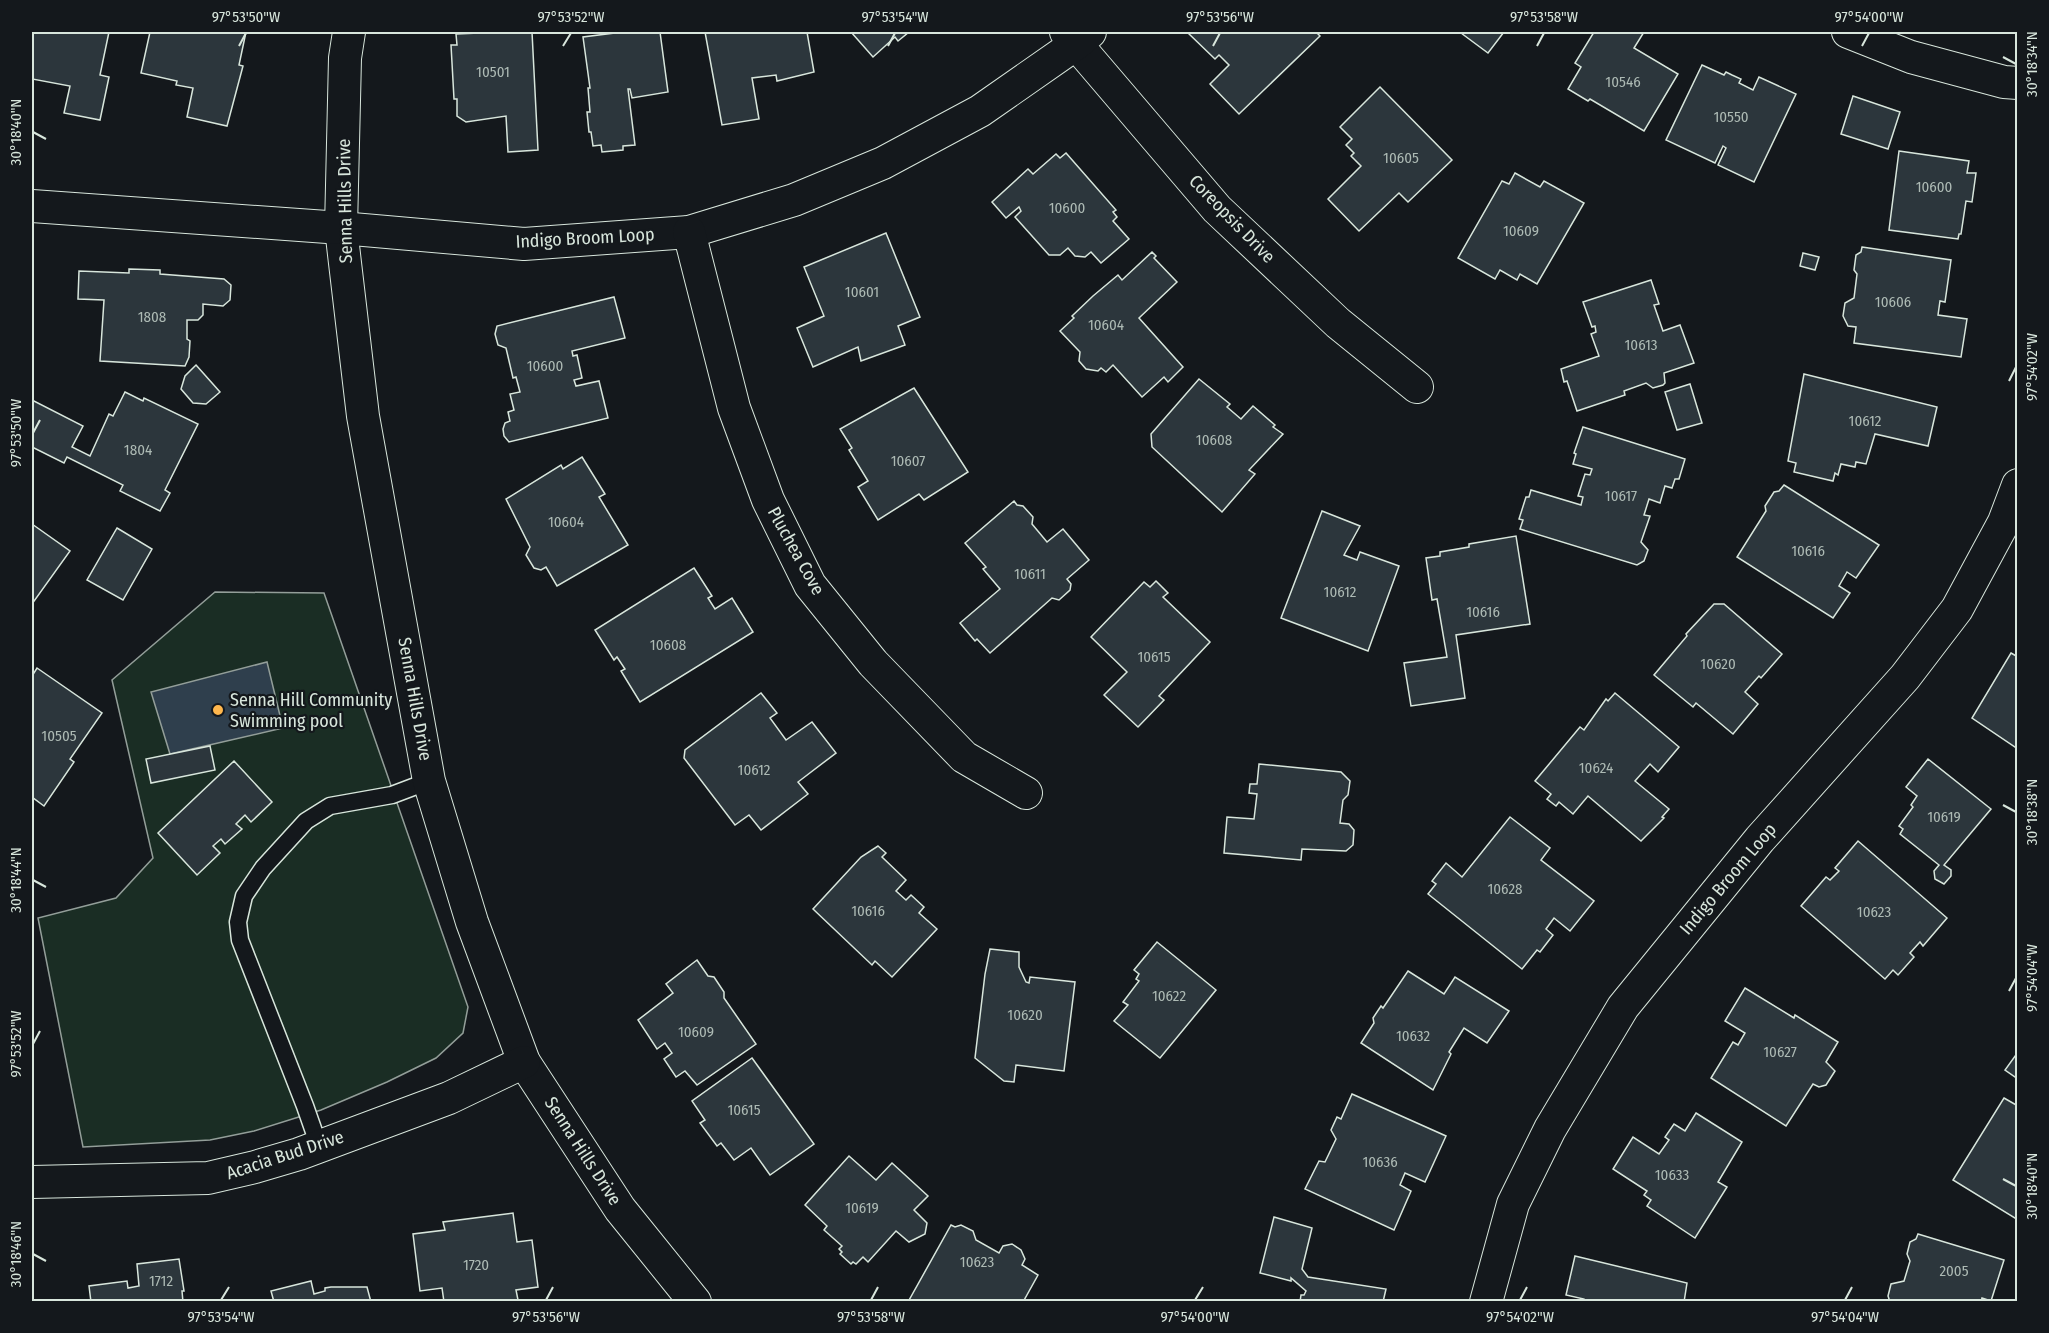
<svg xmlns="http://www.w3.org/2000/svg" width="2049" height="1333" viewBox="0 0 2049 1333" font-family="'Fira Sans Condensed',sans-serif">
<rect width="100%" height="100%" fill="#14181c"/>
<path fill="#1a2d24" stroke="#939e99" stroke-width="1.5" d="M215,592L324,593L468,1007L463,1033L436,1058L387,1082L321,1110L254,1131L210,1140L83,1147L38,918L116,898L153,858L112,680Z"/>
<path fill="#2f3f4d" stroke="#939e99" stroke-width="1.5" d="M267,662L283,728L170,754L151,692Z"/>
<g fill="#2c363c" stroke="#d8e6dc" stroke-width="1.5">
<path d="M32,32H109L100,75L109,77L100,120L64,113L70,86L32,79Z"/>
<path d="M150,32H246L239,65L243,66L227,126L187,117L193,88L176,85L177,81L141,73Z"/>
<path d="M503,32H532L538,150L508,152L506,116L466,122L457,116V99H454L451,45H457L456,34Z"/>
<path d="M623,32H660L668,92L632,98L630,89H628L635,145L623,146V150L602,152L601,145L593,146L591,132H589L587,112H590L588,88H590L583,37Z"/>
<path d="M705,32H807L814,72L777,81L776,75L752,78L759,119L722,125Z"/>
<path d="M851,32H909L898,41L895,37L873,57Z"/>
<path d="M1187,32H1316L1320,36L1239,114L1210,84L1229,65L1219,55L1215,59Z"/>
<path d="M1462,32H1504L1488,53L1461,33Z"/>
<path d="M1594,32H1644L1634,48L1678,74L1644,131L1590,99L1588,101L1568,89L1581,67L1575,63Z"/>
<path d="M1702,65L1724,75L1726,72L1732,75L1741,79L1739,83L1753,90L1759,77L1796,94L1754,182L1718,165L1726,148L1723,146L1715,163L1666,140Z"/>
<path d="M1380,87L1452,160L1408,202L1399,193L1359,231L1328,199L1361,166L1351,156L1354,153L1346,145L1352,139L1340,127Z"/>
<path d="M1853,96L1900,112L1888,149L1841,134Z"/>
<path d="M1899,151L1969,161L1967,173H1976L1972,202L1966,201L1961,234H1959L1958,239L1889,230Z"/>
<path d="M1066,153L1116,210L1113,212L1117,217L1113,221L1129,239L1101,263L1091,252L1085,257L1075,256L1068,248L1060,255H1049L1015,217L1021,211L1019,207L1006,218L992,202L1028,169L1033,174L1056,154L1060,158Z"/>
<path d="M1515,173L1540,187L1544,181L1584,203L1537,284L1520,274L1517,280L1500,270L1495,279L1458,258L1502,181L1509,184Z"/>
<path d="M886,233L920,317L898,326L905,345L861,361L858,347L813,367L797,328L824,316L804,267Z"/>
<path d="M1862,247L1951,260L1945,302L1940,301L1938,315L1967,319L1961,357L1854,343L1856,327L1848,326L1843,316L1845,303L1854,298L1857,274L1854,270L1856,255L1861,252Z"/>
<path d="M1152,252L1156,256L1154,258L1177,282L1139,318L1183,367L1168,382L1164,377L1142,397L1113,365L1106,372L1101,368L1098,371L1086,369L1079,361L1080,352L1060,331L1074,318L1072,316L1093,296L1118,275L1122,280Z"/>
<path d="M1803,253L1819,257L1815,270L1800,266Z"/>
<path d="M129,269L160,270V274L224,279L231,285L230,300L223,306L203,304V315L198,320H187V339L190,341L189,357L185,366L100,361L104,300L78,299L79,271L129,273Z"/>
<path d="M1651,280L1659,304L1654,305L1663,331L1680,325L1694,363L1664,373L1665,383L1663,385L1653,388L1646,383L1624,391L1625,395L1577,411L1567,381L1564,382L1561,369L1599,356L1591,334L1596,332L1595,326L1592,327L1583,302Z"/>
<path d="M614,297L625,338L572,351L573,356L577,355L582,378L574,380L576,386L599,381L608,418L509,442L504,436L503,429L505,423L510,421L508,412L514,410L510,394L520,392L516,377L513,378L506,348L498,345L495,334L497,326Z"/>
<path d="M196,365L220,392L206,404L193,403L181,389L185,376Z"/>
<path d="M1804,374L1937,407L1928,446L1875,434L1866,464L1856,462L1855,467L1841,464L1838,475L1835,473L1833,481L1794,472L1796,463L1788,461Z"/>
<path d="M1199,379L1230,404L1227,407L1241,419L1253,406L1275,425L1273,427L1283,434L1249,470L1255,474L1222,512L1152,447L1151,434Z"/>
<path d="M1690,384L1702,423L1677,430L1665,392Z"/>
<path d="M914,388L968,472L924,500L919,494L878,520L858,487L868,481L849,450L852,448L840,429Z"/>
<path d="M125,392L143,401L144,398L198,424L165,490L170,493L160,511L120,491L123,485L67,457L64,463L32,447V400L83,426L72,447L90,456L109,414L113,416Z"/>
<path d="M1583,427L1685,459L1679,479H1675L1672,488L1665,486L1660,503L1649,499L1644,515L1650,516L1641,542L1648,550L1644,561L1637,565L1520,529L1523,520L1519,519L1526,497H1529L1531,490L1581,505L1583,497L1578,496L1585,474L1590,475L1592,469L1573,464L1576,454L1574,453Z"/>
<path d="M582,457L605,494L599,497L628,545L557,586L546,567L541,570L534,568L526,555L530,547L506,499L561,465L563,469Z"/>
<path d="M1784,485L1879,545L1856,578L1847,572L1839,586L1850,593L1833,618L1737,557L1766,511L1765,506L1774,492L1779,491Z"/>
<path d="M1014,501L1017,505L1023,506L1033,517L1032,524L1047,542L1063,529L1089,560L1067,579L1071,584L1070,590L1059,600L1052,598L990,653L977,639L975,641L960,623L1000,589L983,569L986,567L965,543Z"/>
<path d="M1322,511L1360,526L1344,555L1357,560L1360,552L1399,566L1368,651L1281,618Z"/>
<path d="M32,524L70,551L32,604Z"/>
<path d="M117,528L152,549L123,600L87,580Z"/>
<path d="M1516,536L1530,624L1456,635L1465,698L1411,706L1404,663L1447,657L1437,599L1432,600L1426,558L1440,556V552L1469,547V544Z"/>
<path d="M694,568L712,596L708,598L715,609L732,598L753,632L640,702L621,671L625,669L617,657L614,660L595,630Z"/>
<path d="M1156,581L1168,593L1163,597L1210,642L1159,696L1164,700L1138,727L1104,695L1127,672L1091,637L1144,582L1150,587Z"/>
<path d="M1714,604H1724L1782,654L1761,678L1759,676L1745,692L1758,704L1733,734L1696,703L1693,707L1654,675L1687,636L1686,634Z"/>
<path d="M2011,653L2018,657V749L1972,718Z"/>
<path d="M37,668L102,713L70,759L74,762L44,806L32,797V676Z"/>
<path d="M761,693L777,713L770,718L786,740L812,722L836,753L798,782L808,794L761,830L749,815L735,825L684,758L685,750Z"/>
<path d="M1615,693L1679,747L1658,772L1650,764L1635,781L1669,809L1662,817L1664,818L1641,841L1588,796L1573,814L1559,802L1556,806L1547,799L1551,794L1535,781L1580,727L1584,730L1606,699L1608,701Z"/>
<path d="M210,746L215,770L151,783L146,759Z"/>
<path d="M1928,759L1991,809L1944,865L1951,870V876L1944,884L1935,879L1934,871L1939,865L1900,834L1903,829L1899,826L1913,807L1911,805L1917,796L1906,787Z"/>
<path d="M234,761L272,802L251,822L245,815L236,824L242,829L225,844L221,839L213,846L220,853L197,875L158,833Z"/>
<path d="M1259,764L1341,772L1350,781L1348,795L1343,800L1340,823L1349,824L1354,830L1353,845L1346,851L1302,849L1301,860L1224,853L1227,817L1254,819L1257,794L1249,793L1250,784H1257Z"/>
<path d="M1510,817L1550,848L1541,860L1594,901L1570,931L1554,918L1546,929L1553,935L1540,952L1537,950L1522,969L1428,894L1436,884L1432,881L1446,863L1462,877Z"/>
<path d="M1858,841L1947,918L1923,946L1920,942L1910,953L1914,957L1898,975L1893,970L1885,979L1801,906L1826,877L1830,880L1839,871L1835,868Z"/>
<path d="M878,846L886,853L882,857L906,880L896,891L906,900L911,895L924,907L919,913L937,929L892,977L875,961L872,965L813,909L861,857Z"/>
<path d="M1157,942L1216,990L1160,1058L1114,1021L1128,1005L1123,1002L1139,981L1136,979L1139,974L1134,970Z"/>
<path d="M990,949L1019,952V967L1026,982L1029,983L1030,977L1075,982L1064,1071L1016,1065L1014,1082L1004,1081L975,1058L985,974Z"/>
<path d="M697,960L708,976L714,977L724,992V998L756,1044L697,1085L685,1071L676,1077L664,1059L672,1053L665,1043L657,1049L638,1020L673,993L666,984Z"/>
<path d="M1408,971L1444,994L1455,977L1509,1011L1487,1043L1464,1028L1449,1052L1451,1054L1433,1090L1361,1043L1374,1023L1373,1018L1381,1006L1383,1008Z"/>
<path d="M1745,988L1794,1018L1795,1015L1838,1042L1826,1062L1835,1071L1826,1085L1819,1087L1813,1084L1786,1126L1711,1078L1733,1042L1738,1045L1745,1033L1725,1021Z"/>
<path d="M2018,1052V1079L2005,1070Z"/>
<path d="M752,1058L814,1144L770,1175L751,1148L734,1160L721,1143L717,1146L700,1123L705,1120L692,1101Z"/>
<path d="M1352,1094L1446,1136L1425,1182L1405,1173L1400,1185L1411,1191L1394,1230L1305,1189L1319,1161L1325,1162L1336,1139L1331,1130L1337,1117L1341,1119Z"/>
<path d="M2004,1098L2018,1106V1220L1953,1180Z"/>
<path d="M1696,1113L1742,1142L1718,1182L1727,1187L1695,1238L1647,1206L1651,1200L1644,1195L1647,1191L1613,1169L1633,1137L1659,1154L1669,1140L1665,1137L1674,1124L1685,1131Z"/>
<path d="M849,1156L876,1180L892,1163L928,1196L914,1210L927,1223L925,1234L909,1242L896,1231L868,1262L863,1257L856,1264L853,1262L851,1264L840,1254L842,1252L839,1249L842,1246L824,1230L827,1226L805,1205Z"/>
<path d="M513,1213L517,1242L532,1240L538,1287L516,1290L518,1300L506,1302H444L442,1288L420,1291L413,1234L445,1230L443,1222Z"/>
<path d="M1274,1217L1312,1228L1302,1269L1308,1277L1386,1289L1383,1302H1300L1301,1295H1304L1306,1291L1291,1278V1281L1260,1273Z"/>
<path d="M951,1225L955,1227L961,1225L973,1231L976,1240L999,1253L1003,1246L1012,1244L1021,1250L1025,1259L1022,1265L1038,1275L1023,1302H908Z"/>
<path d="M1918,1234L2004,1260L1991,1301L1982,1298L1981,1302H1890L1888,1296L1891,1284L1904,1281L1910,1261L1907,1254L1910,1242L1916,1239Z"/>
<path d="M1575,1256L1687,1283L1684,1302H1584V1299L1566,1295Z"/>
<path d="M179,1259L184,1291H182L183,1302H91L89,1286L127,1281L128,1288L139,1286L137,1264Z"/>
<path d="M311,1281L314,1294L325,1291V1288L331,1287H367L371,1302H274L271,1291Z"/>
</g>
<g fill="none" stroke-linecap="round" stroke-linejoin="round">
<defs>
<path id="service" d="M319,1146L305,1106L240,940L238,922L244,896L263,868L306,821L330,806L392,795L429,781"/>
<g id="minor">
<path d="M349,32L345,58L341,228L345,263L363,416L429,781L472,922L524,1062L620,1209L695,1302"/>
<path d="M1066,32L1217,209L1338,323L1417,387"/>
<path d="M1848,32L1911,57L2004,82L2018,83"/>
<path d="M32,206L341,228L524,244L689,232L794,200L883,163L980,111L1076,44L1090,32"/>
<path d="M689,232L734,408L768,500L810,585L873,663L964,757L1026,793"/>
<path d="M32,1182L208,1178L255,1167L299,1154L449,1098L524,1062"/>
<path d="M1486,1302L1513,1204L1550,1129L1623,1007L1760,839L1905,677L1957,609L2004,522L2018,485"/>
</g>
</defs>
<use href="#service" stroke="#d8e6dc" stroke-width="19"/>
<use href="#minor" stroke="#d8e6dc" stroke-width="34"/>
<use href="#service" stroke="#14181c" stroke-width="16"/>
<use href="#minor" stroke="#14181c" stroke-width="32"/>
</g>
<path fill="none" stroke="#d8e6dc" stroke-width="2" d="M239,46L246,33M563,46L571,33M888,46L895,33M1213,46L1220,33M1537,46L1544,33M1862,46L1869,33M2003,57L2016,64M33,132L46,139M2009,381L2016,367M33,433L40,420M2003,805L2016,812M33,880L46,887M2009,991L2016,978M33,1044L40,1031M2003,1179L2016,1186M33,1254L46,1261M221,1300L229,1287M546,1300L553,1287M871,1300L878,1287M1195,1300L1203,1287M1520,1300L1527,1287M1845,1300L1852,1287"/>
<circle fill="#ffb74d" stroke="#14181c" stroke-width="2" cx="218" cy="710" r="6"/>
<g text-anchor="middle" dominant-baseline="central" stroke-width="4.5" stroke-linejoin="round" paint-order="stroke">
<g font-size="15" fill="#adbab4">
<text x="493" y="72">10501</text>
<text x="1623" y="82">10546</text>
<text x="1731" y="117">10550</text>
<text x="1401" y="158">10605</text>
<text x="1934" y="187">10600</text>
<text x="1067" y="208">10600</text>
<text x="1521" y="231">10609</text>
<text x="862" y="292">10601</text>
<text x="1893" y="302">10606</text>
<text x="152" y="317">1808</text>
<text x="1106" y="325">10604</text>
<text x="1641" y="345">10613</text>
<text x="545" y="366">10600</text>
<text x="1865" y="421">10612</text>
<text x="1214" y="440">10608</text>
<text x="138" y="450">1804</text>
<text x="908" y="461">10607</text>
<text x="1621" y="496">10617</text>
<text x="566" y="522">10604</text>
<text x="1808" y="551">10616</text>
<text x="1030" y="574">10611</text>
<text x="1340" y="592">10612</text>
<text x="1483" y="612">10616</text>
<text x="668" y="645">10608</text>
<text x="1154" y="657">10615</text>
<text x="1718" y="664">10620</text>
<text x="59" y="736">10505</text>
<text x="1596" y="768">10624</text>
<text x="754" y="770">10612</text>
<text x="1944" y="817">10619</text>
<text x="1505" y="889">10628</text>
<text x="868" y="911">10616</text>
<text x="1874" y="912">10623</text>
<text x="1169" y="996">10622</text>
<text x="1025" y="1015">10620</text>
<text x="696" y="1032">10609</text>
<text x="1413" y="1036">10632</text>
<text x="1780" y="1052">10627</text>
<text x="744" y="1110">10615</text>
<text x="1380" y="1162">10636</text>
<text x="1672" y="1175">10633</text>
<text x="862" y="1208">10619</text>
<text x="977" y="1262">10623</text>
<text x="476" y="1265">1720</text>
<text x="1954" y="1271">2005</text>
<text x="161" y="1281">1712</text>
</g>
<g font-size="18" fill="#d8e6dc" stroke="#14181c">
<text transform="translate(345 201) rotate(-91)">Senna Hills Drive</text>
<text transform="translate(1232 219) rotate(46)">Coreopsis Drive</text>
<text transform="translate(585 238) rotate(-3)">Indigo Broom Loop</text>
<text transform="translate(796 551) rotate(61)">Pluchea Cove</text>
<text transform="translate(415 699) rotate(80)">Senna Hills Drive</text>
<text transform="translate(1728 879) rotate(-50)">Indigo Broom Loop</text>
<text transform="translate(583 1151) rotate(57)">Senna Hills Drive</text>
<text transform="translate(285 1155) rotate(-18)">Acacia Bud Drive</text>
</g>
<g font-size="18" fill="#d8e6dc" stroke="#14181c" text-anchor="start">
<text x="230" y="700">Senna Hill Community<tspan x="230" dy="21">Swimming pool</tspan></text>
</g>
</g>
<rect width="2049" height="1333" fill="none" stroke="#14181c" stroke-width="66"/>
<rect x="33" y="33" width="1983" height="1267" fill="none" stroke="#d8e6dc" stroke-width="2"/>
<g font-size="15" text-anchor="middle" fill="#d8e6dc">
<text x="246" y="22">97°53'50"W</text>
<text x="571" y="22">97°53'52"W</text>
<text x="895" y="22">97°53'54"W</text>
<text x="1220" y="22">97°53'56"W</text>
<text x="1544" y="22">97°53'58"W</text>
<text x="1869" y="22">97°54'00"W</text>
<text transform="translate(2032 64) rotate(-90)" y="5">30°18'34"N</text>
<text transform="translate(16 132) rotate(-90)" y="5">30°18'40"N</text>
<text transform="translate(2032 367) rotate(-90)" y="5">97°54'02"W</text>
<text transform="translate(16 433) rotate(-90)" y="5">97°53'50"W</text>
<text transform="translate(2032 812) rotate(-90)" y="5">30°18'38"N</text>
<text transform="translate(16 880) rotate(-90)" y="5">30°18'44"N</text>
<text transform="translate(2032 978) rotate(-90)" y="5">97°54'04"W</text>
<text transform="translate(16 1044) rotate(-90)" y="5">97°53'52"W</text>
<text transform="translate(2032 1186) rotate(-90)" y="5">30°18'40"N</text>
<text transform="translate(16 1254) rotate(-90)" y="5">30°18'46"N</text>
<text x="221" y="1322">97°53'54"W</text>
<text x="546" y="1322">97°53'56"W</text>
<text x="871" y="1322">97°53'58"W</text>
<text x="1195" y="1322">97°54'00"W</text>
<text x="1520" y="1322">97°54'02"W</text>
<text x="1845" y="1322">97°54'04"W</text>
</g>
</svg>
